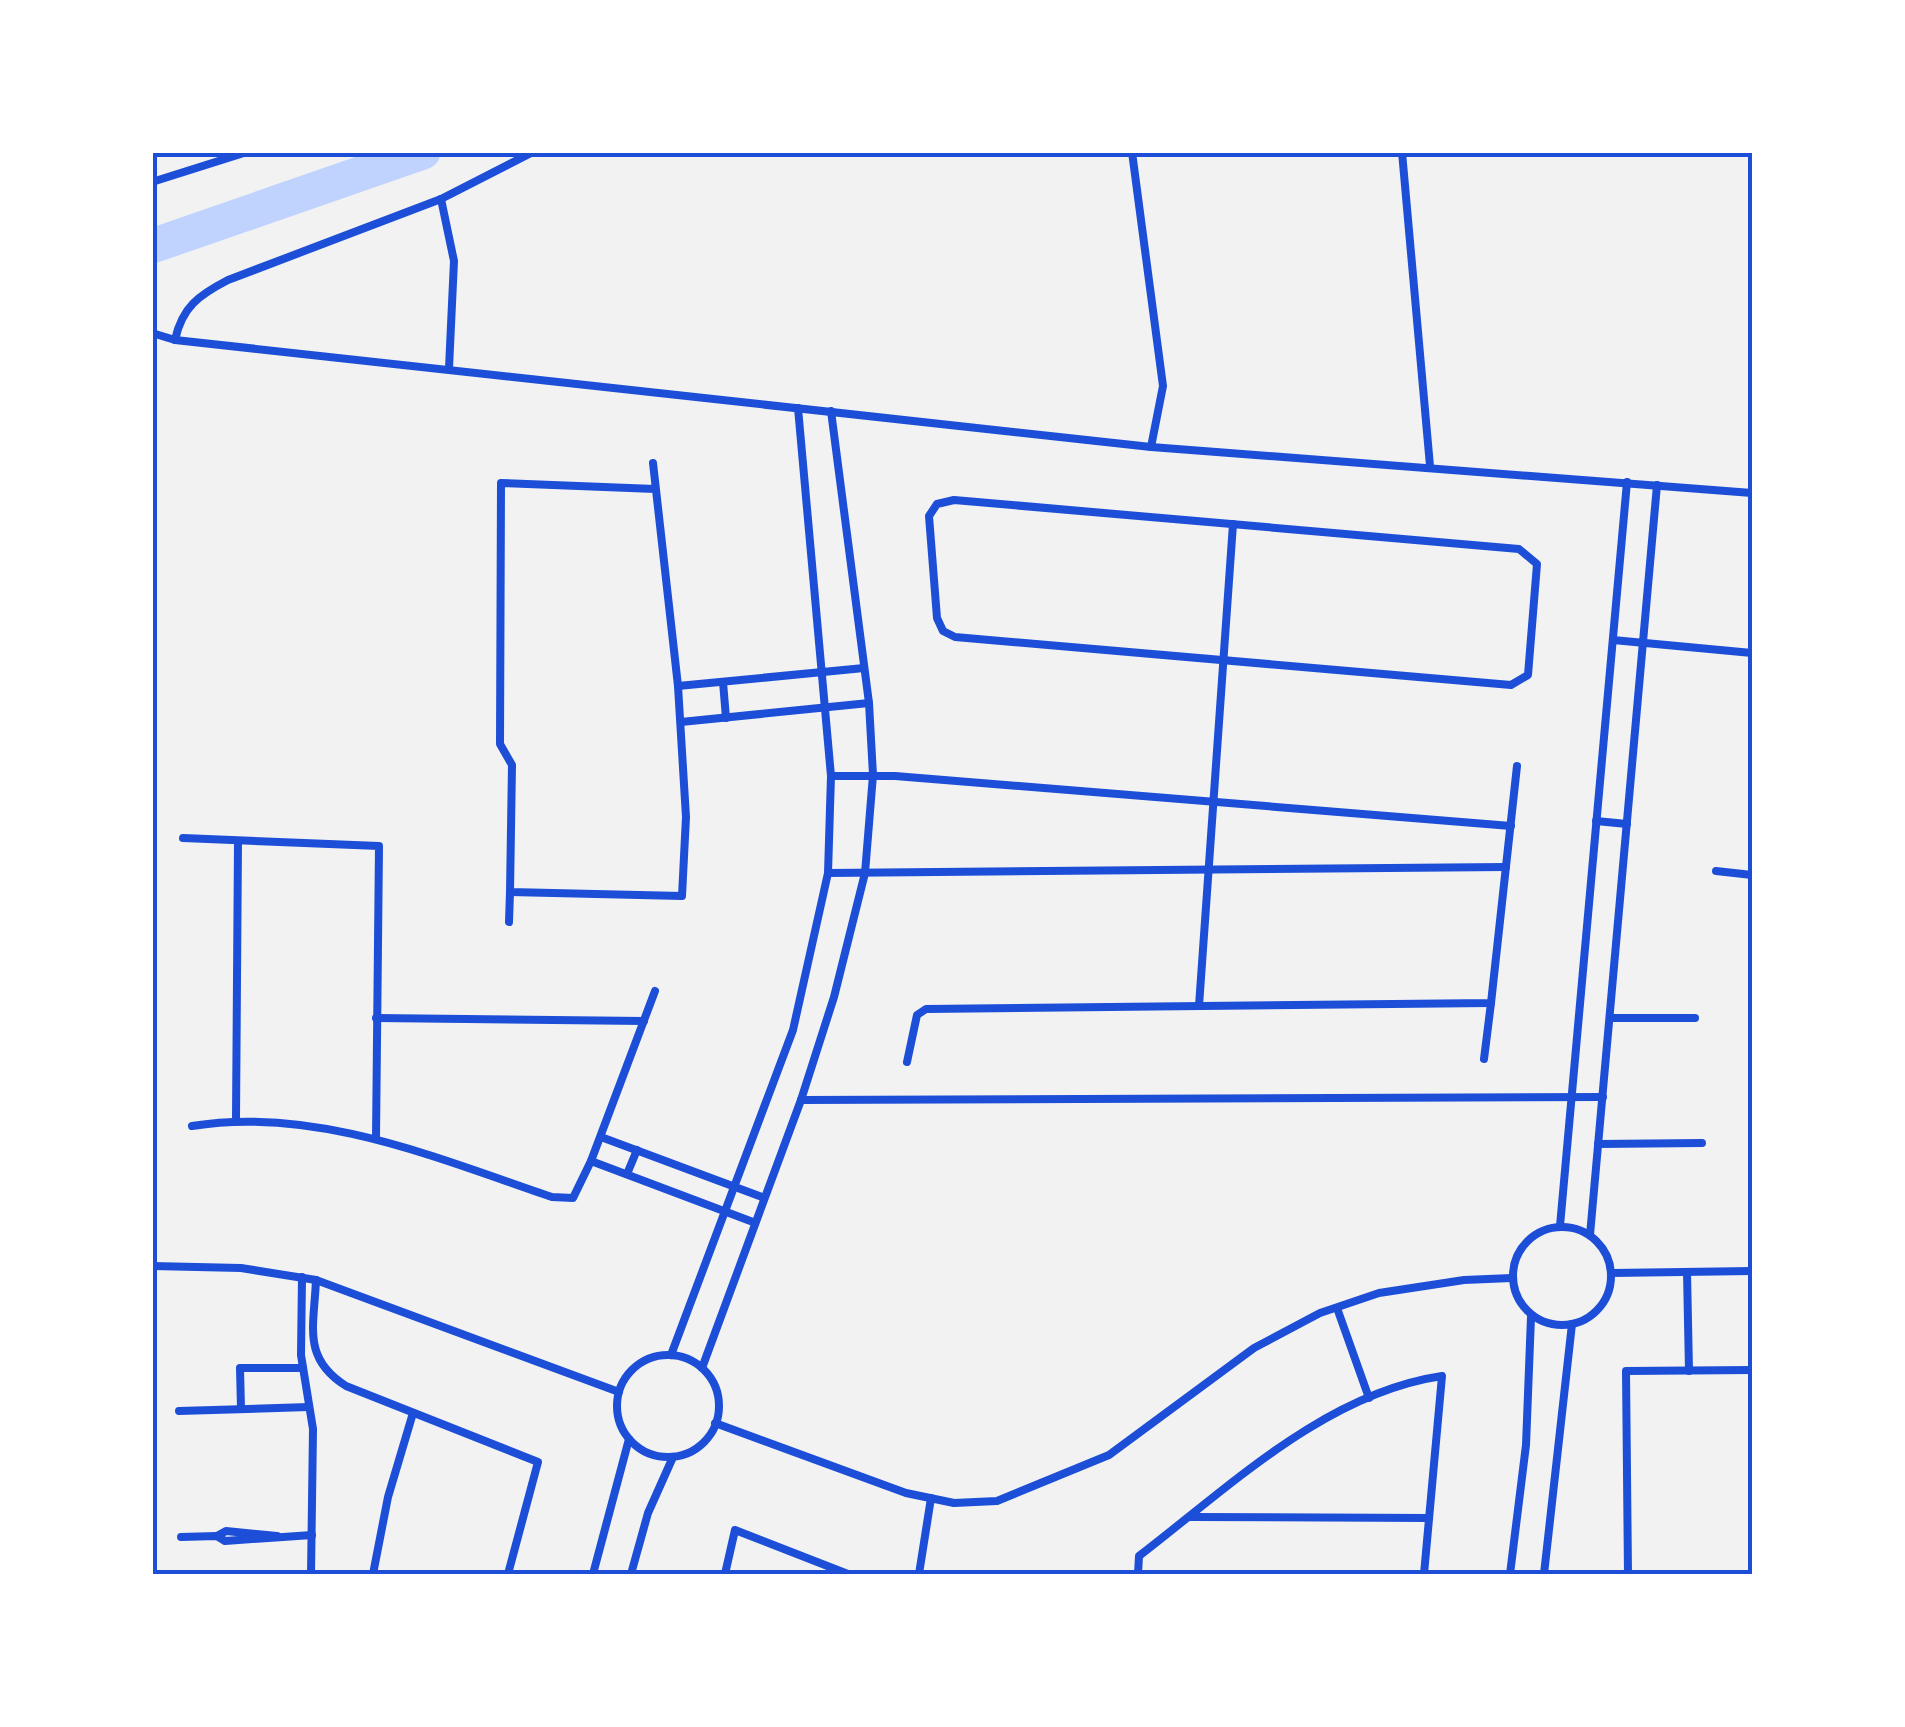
<svg xmlns="http://www.w3.org/2000/svg" width="1905" height="1727" viewBox="0 0 1905 1727" font-family="Roboto,sans-serif">
<rect width="100%" height="100%" fill="#f2f2f2"/>
<g fill="none" stroke-linecap="round" stroke-linejoin="round">
<path stroke="#bfd3fe" stroke-width="35" d="M152,246L423,152"/>
<g stroke="#1d4ed8" stroke-width="8">
<path d="M1132,152L1163,386L1151,447"/>
<path d="M1402,152L1430,466"/>
<path d="M152,182L247,152"/>
<path d="M441,199L454,261L449,368"/>
<path d="M152,333L175,340L1151,447L1752,493"/>
<path d="M175,340C182,307 199,295 228,280L441,199L533,152"/>
<path d="M653,463L678,686L686,817L682,896L510,892L512,765L500,744L501,483L655,489"/>
<path d="M954,500L1519,549L1537,564L1528,675L1511,685L955,637L943,631L937,618L929,516L937,504Z"/>
<path d="M1613,640L1752,653"/>
<path d="M723,682L726,718"/>
<path d="M678,686L864,668"/>
<path d="M681,722L869,703"/>
<path d="M831,776H895L1511,826"/>
<path d="M1596,821L1627,824"/>
<path d="M183,838L379,846L376,1138"/>
<path d="M1716,871L1752,875"/>
<path d="M828,873L1506,867"/>
<path d="M509,922L510,892"/>
<path d="M1199,1006L1233,524"/>
<path d="M376,1018L644,1021"/>
<path d="M1610,1018H1695"/>
<path d="M1484,1059L1491,1003"/>
<path d="M907,1062L917,1015L926,1009L1491,1003L1517,766"/>
<path d="M801,1100L1603,1097"/>
<path d="M236,1119L238,841"/>
<path d="M192,1126C315,1106 437,1158 552,1197L573,1198L591,1161L655,991"/>
<path d="M601,1137L762,1197"/>
<path d="M1598,1144L1702,1143"/>
<path d="M591,1161L753,1222"/>
<path d="M627,1174L637,1150"/>
<path d="M1560,1226L1627,482"/>
<circle cx="1562" cy="1276" r="49"/>
<path d="M1590,1235L1657,485"/>
<path d="M152,1266L241,1268L316,1280L619,1392"/>
<path d="M1687,1272L1689,1371"/>
<path d="M1612,1273L1752,1271"/>
<path d="M302,1277L301,1355L313,1429L311,1574"/>
<path d="M316,1280C314,1327 302,1358 346,1386L538,1462L508,1574"/>
<path d="M1337,1308L1369,1398"/>
<path d="M671,1355L793,1030L828,873L831,776L798,408"/>
<circle cx="668" cy="1406" r="51"/>
<path d="M702,1368L801,1100L834,997L865,873L873,775L869,703L831,411"/>
<path d="M241,1409L240,1368H303"/>
<path d="M179,1411L309,1407"/>
<path d="M715,1423L906,1493L954,1503L997,1501L1109,1455L1254,1348L1320,1313L1379,1293L1464,1280L1512,1278"/>
<path d="M1191,1517L1429,1518"/>
<path d="M217,1536L226,1531L277,1536"/>
<path d="M181,1537L217,1536L225,1541L312,1535"/>
<path d="M373,1574L388,1497L413,1413"/>
<path d="M593,1574L629,1439"/>
<path d="M631,1574L648,1513L673,1457"/>
<path d="M725,1574L735,1530L848,1574"/>
<path d="M919,1574L931,1498"/>
<path d="M1138,1574L1139,1556C1229,1487 1326,1393 1442,1376L1424,1574"/>
<path d="M1510,1574L1526,1445L1531,1317"/>
<path d="M1544,1574L1572,1324"/>
<path d="M1628,1574L1626,1371L1752,1370"/>
</g>
</g>
<rect width="1905" height="1727" fill="none" stroke="#ffffff" stroke-width="310"/>
<rect x="155" y="155" width="1595" height="1417" fill="none" stroke="#1d4ed8" stroke-width="4"/>
</svg>
